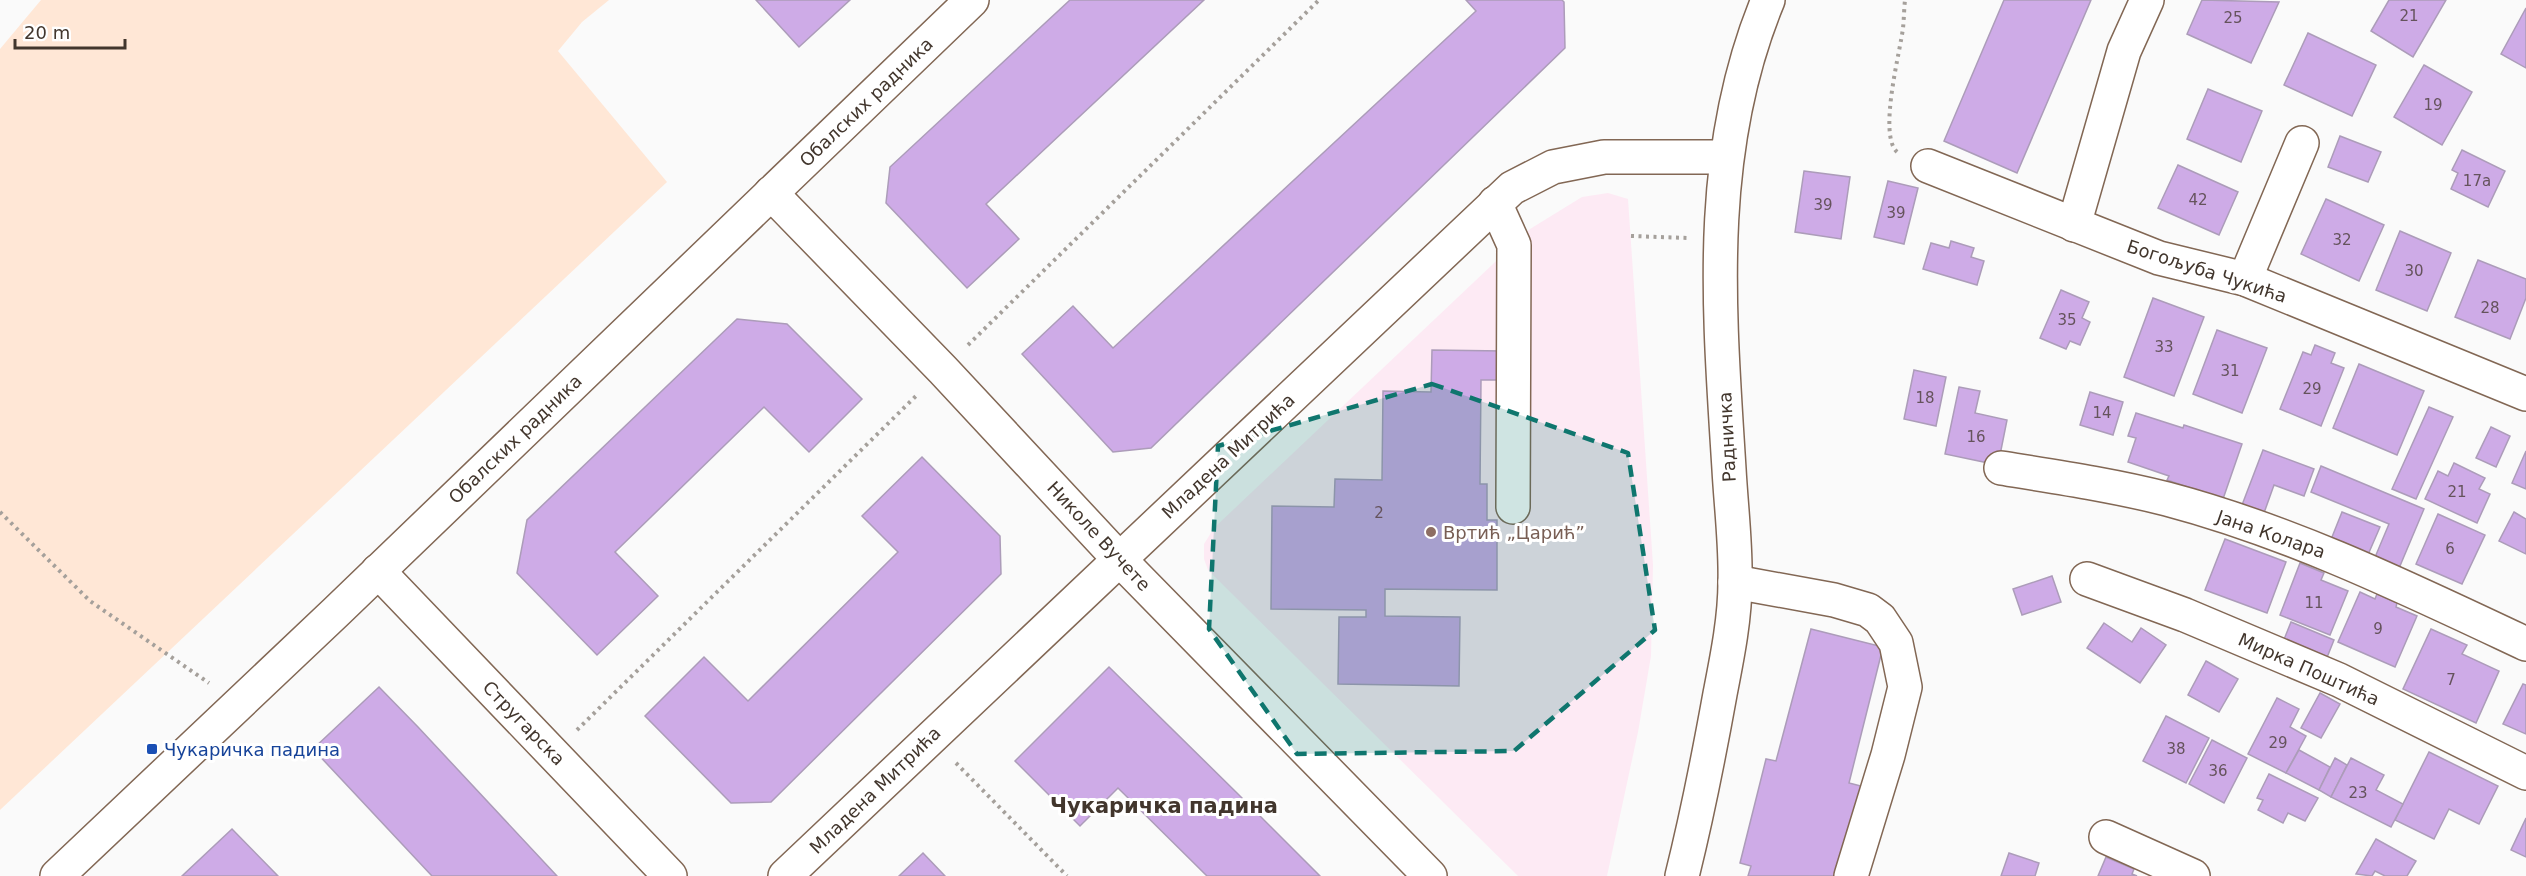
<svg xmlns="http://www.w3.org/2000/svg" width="2526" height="876" viewBox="0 0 2526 876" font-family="'DejaVu Sans',sans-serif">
<rect width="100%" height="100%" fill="#fafafa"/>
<path fill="#fdeaf4" d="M1608,193L1628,199L1653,565L1651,656L1638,732L1607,876H1518L1208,570L1204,559V544L1214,528L1530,229L1582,197Z"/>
<path fill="#ffe7d6" d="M41,0H609L582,22L558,51L667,182L0,810V49Z"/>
<g fill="#ceabe7" stroke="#ac9cb9" stroke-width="1.5">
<path d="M756,0H850L799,47Z"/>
<path d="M1070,0H1204L986,204L1019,239L967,288L886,203L890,167Z"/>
<path d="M1466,0H1562L1564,2L1565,48L1151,448L1113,452L1022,354L1073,306L1113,348L1476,11Z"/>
<path d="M2004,0H2091L2017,173L1944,141Z"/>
<path d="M2202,0L2279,2L2251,63L2187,34Z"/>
<path d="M2389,0H2446L2413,57L2371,31Z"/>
<path d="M2526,8V68L2501,54Z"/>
<path d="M2308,33L2376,65L2352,116L2284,85Z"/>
<path d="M2424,65L2472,92L2442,145L2394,117Z"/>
<path d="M2208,89L2262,111L2241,162L2187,139Z"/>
<path d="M2340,136L2381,152L2368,182L2328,167Z"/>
<path d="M2462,150L2505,171L2488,207L2451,189L2458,173L2452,170Z"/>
<path d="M2178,165L2238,192L2219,235L2158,208Z"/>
<path d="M1804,171L1850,177L1841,239L1795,232Z"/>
<path d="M1888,181L1918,188L1904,244L1874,237Z"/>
<path d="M2326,199L2384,225L2359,281L2301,254Z"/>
<path d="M2400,231L2451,253L2427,311L2376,290Z"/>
<path d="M1951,241L1974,248L1971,257L1984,261L1977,285L1923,269L1931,243L1949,248Z"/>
<path d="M2478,260L2526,279V298L2510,339L2455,317Z"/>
<path d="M2061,290L2089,302L2082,318L2090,322L2080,345L2070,341L2066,349L2040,338Z"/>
<path d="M2153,298L2204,317L2174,396L2124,377Z"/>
<path d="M737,319L787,324L862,399L809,452L764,407L615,552L658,596L597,655L517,573L527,520Z"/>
<path d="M2217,330L2267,348L2242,413L2193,394Z"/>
<path d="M2315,345L2335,353L2331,363L2344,368L2321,426L2280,409L2303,352L2311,355Z"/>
<path d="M1432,350L1503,351V380H1481L1480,484H1487V520H1497V590L1385,589V616L1460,617L1459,686L1338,684L1339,617H1366V610L1271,609L1272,506L1334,507L1335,479L1382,480L1383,391L1431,392Z"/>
<path d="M2359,364L2424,391L2397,455L2333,428Z"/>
<path d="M1914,370L1946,377L1936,426L1904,419Z"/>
<path d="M1959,387L1980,391L1975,413L2007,420L1998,465L1945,454Z"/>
<path d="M2090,392L2123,402L2113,435L2080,425Z"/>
<path d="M2429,407L2453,417L2416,499L2392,489Z"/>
<path d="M2136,413L2183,428L2184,425L2242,444L2223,499L2167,480L2169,476L2128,462L2136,438L2128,436Z"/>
<path d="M2491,427L2510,436L2496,467L2476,458Z"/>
<path d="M2263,450L2314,469L2304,496L2274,485L2264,513L2242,505Z"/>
<path d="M2526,451V489L2512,483Z"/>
<path d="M922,457L1000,536L1001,574L771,802L731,803L645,716L704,657L748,701L898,552L862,516Z"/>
<path d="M2454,463L2485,478L2479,489L2490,494L2477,523L2425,499L2438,471L2448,476Z"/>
<path d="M2321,466L2424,509L2397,573L2373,562L2389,524L2311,492Z"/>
<path d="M2342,512L2380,527L2367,557L2330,542Z"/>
<path d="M2514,512L2526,519V554L2499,541Z"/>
<path d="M2438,514L2485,535L2462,584L2416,564Z"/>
<path d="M2225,539L2286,562L2267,613L2205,590Z"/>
<path d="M2300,563L2324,573L2321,580L2348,591L2330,635L2280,615Z"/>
<path d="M2052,576L2061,602L2022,615L2013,589Z"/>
<path d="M2360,592L2375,599L2377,594L2397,603L2396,607L2417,616L2395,667L2338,642Z"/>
<path d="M2291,622L2334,640L2326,660L2283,642Z"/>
<path d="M2104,623L2132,642L2141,628L2166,645L2140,683L2087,648Z"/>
<path d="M1811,629L1883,647L1849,783L1861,786L1837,876H1748L1751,866L1740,863L1766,759L1776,761Z"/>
<path d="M2431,629L2467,645L2462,654L2499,671L2476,723L2403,689Z"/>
<path d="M2206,661L2238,679L2219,712L2188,695Z"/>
<path d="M1109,667L1237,793L1320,876H1207L1118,788L1080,826L1015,761Z"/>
<path d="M2523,684L2526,685V734L2503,724Z"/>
<path d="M379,687L418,727L557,876H432L313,749Z"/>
<path d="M2320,693L2340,704L2321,738L2301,728Z"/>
<path d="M2277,698L2299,709L2290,727L2306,736L2286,773L2248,754Z"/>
<path d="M2166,716L2209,738L2186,783L2143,761Z"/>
<path d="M2212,740L2247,758L2224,803L2189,784Z"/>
<path d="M2299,750L2330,767L2319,790L2286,773Z"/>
<path d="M2429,752L2498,786L2479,824L2449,809L2434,839L2395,820Z"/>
<path d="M2335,758L2347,765L2331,797L2319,790Z"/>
<path d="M2351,758L2384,775L2376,790L2403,804L2391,827L2331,797Z"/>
<path d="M2269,774L2318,798L2305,821L2288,813L2283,823L2258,810L2263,800L2257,798Z"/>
<path d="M2526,818V857L2511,850Z"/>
<path d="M232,829L278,876H182Z"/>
<path d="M2376,839L2416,861L2407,876H2385L2375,871L2372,876L2356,874Z"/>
<path d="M923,853L945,876H899Z"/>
<path d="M2009,853L2039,863L2035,876H2001Z"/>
<path d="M2106,857L2134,869L2132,874L2137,876H2098Z"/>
</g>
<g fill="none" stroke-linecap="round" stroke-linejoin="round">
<defs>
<g id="minor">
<path d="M1928,166L2159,258L2245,279L2526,394"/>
<path d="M771,193L943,370L1120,560L1430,876"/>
<path d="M1495,203L1514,245L1513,507"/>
<path d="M2074,225L2124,51L2147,0"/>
<path d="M2245,279L2302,143"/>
<path d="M2001,468C2057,477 2112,485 2167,499C2292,532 2409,589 2526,644"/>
<path d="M378,571L670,876"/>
<path d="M2087,579L2185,615L2339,680L2526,773"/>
<path d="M1735,582L1834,600L1868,610L1880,619L1896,643L1905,687L1888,755L1851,876"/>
<path d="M2106,837L2193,876"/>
<path d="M57,876L336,612L972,0"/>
<path d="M785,876L1512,188L1553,167L1604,157H1725"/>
<path d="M1682,876C1697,816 1709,755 1720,694C1727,658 1735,619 1735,582C1736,545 1731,506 1729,469C1719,309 1705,152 1768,0"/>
</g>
</defs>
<use href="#minor" stroke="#826754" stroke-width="36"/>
<g stroke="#a5a09b" stroke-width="4" stroke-dasharray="3 4.5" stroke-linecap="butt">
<path d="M1897,152C1878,134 1900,53 1903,28C1904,19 1904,9 1905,0"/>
<path d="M1631,236L1688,238"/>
<path d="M968,345L1319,0"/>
<path d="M0,512L90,601L209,683"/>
<path d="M577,730L918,394"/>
<path d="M956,763L1067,876"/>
</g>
<use href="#minor" stroke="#fff" stroke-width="33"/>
</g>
<path fill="#0f766e" fill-opacity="0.2" stroke="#0f766e" stroke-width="4.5" stroke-dasharray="12 8" stroke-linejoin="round" d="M1432,384L1628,453L1655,630L1514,751L1297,754L1209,629L1218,446Z"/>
<circle fill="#8d6e63" stroke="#fff" stroke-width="2" cx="1431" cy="532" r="6"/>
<rect fill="#1a4fb4" stroke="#fff" stroke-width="2" x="146" y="743" width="12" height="12" rx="3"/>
<g text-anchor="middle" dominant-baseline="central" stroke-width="6" stroke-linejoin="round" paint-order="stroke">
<g font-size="15" fill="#65535c">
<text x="2409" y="16">21</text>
<text x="2233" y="18">25</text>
<text x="2433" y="105">19</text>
<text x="2477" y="181">17a</text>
<text x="2198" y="200">42</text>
<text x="1823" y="205">39</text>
<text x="1896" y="213">39</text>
<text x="2342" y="240">32</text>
<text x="2414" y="271">30</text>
<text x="2490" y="308">28</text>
<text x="2067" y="320">35</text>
<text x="2164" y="347">33</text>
<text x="2230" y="371">31</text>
<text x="2312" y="389">29</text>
<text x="1925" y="398">18</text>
<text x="2102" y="413">14</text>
<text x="1976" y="437">16</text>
<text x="2457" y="492">21</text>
<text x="1379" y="513">2</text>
<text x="2450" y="549">6</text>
<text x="2314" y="603">11</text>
<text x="2378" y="629">9</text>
<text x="2451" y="680">7</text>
<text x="2278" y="743">29</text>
<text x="2176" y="749">38</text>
<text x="2218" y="771">36</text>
<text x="2358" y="793">23</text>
</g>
<g font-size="18" fill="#42362d" stroke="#fff">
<text transform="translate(866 102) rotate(-44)">Обалских радника</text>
<text transform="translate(2207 271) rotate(18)">Богољуба Чукића</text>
<text transform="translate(1727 437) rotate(-93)">Радничка</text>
<text transform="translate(515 439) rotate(-44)">Обалских радника</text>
<text transform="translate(1228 456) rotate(-43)">Младена Митрића</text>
<text transform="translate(2271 534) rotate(19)">Јана Колара</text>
<text transform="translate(1099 536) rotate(47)">Николе Вучете</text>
<text transform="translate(2309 669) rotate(24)">Мирка Поштића</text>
<text transform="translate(524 723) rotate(46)">Стругарска</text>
<text transform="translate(875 790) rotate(-44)">Младена Митрића</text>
</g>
<g font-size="18" fill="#785e54" stroke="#fff" text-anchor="start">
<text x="1443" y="532">Вртић „Царић”</text>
</g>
<g font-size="18" fill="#164399" stroke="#fff" text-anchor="start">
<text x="164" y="749">Чукаричка падина</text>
</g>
<g font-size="21" font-weight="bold" fill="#42362d" stroke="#fff">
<text x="1164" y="806">Чукаричка падина</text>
</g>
</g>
<path d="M15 39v9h110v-9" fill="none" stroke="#42362d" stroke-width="3"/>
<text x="24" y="39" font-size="18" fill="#42362d" stroke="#ffffff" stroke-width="4.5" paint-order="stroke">20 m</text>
</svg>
